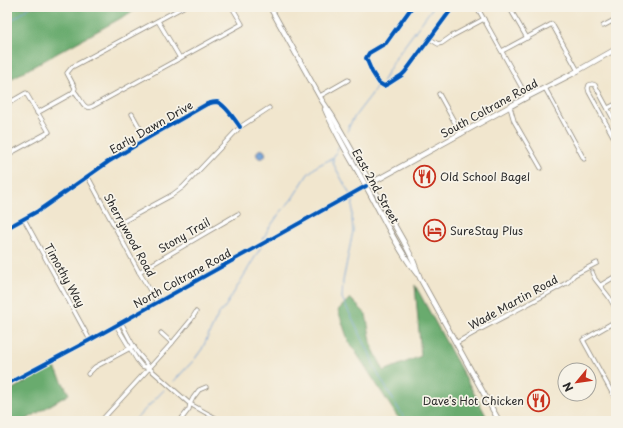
<svg xmlns="http://www.w3.org/2000/svg" width="623" height="428" viewBox="0 0 623 428" font-family="'Playpen Sans',sans-serif">
<rect width="100%" height="100%" fill="#f7f3e8"/>
<filter id="ink" filterUnits="userSpaceOnUse"><feTurbulence type="fractalNoise" baseFrequency=".025" numOctaves="2"/><feDisplacementMap in="SourceGraphic" scale="8" xChannelSelector="R" yChannelSelector="G"/><feConvolveMatrix kernelMatrix="1 2 1 2 8 2 1 2 1" color-interpolation-filters="sRGB"/></filter>
<filter id="wash" filterUnits="userSpaceOnUse"><feTurbulence type="fractalNoise" baseFrequency=".012" numOctaves="4" result="noise"/><feDisplacementMap in="SourceGraphic" scale="16" xChannelSelector="R" yChannelSelector="G"/><feGaussianBlur stdDeviation="0.9" result="paint"/><feColorMatrix in="noise" values="0 0 0 0 0 0 0 0 0 0 0 0 0 0 0 0 0 1.4 0 .05"/><feComposite in="paint" operator="in"/></filter>
<g filter="url(#wash)">
<rect width="100%" height="100%" fill="#f1e6ce"/>
<g fill="#69ab6e" stroke="#4a6b4c">
<path d="M7,7H141L7,81Z"/>
<path d="M415,285L489,421H402L397,416L348,340L338,310L350,298L366,314L372,347L384,371L421,356Z"/>
<path d="M54,366L69,394L24,421H7V392Z"/>
</g>
<circle fill="#6c9dd6" stroke="#4c6480" cx="261" cy="154" r="4.5"/>
<g fill="none" stroke-linecap="round" stroke-linejoin="round">
<g stroke="#6c9dd6" stroke-width="1">
<path d="M7,22L18,16L30,7"/>
<path d="M382,82L397,56L433,7"/>
<path d="M347,132C352,115 368,102 377,86"/>
<path d="M339,146L333,158V163L353,200L352,218L353,231L343,281L342,298L369,352L374,366L378,374L401,413L408,421"/>
<path d="M263,240L267,231L279,214L292,199L308,174L317,166L333,158"/>
<path d="M174,381L194,360L202,349L218,315L225,307L236,289L261,247"/>
<path d="M134,421L164,390"/>
</g>
</g>
</g>
<g filter="url(#ink)">
<g fill="none" stroke-linecap="round" stroke-linejoin="round">
<defs>
<g id="minor">
<path d="M412,7L386,43L369,53L366,58L372,72L379,83L384,86L388,84L402,75L405,72L453,7"/>
<path d="M477,7L527,97"/>
<path d="M512,12L527,38"/>
<path d="M158,21L180,58"/>
<path d="M603,26L616,19"/>
<path d="M430,39L438,44L442,43L452,36L484,19"/>
<path d="M502,51L552,24L578,71"/>
<path d="M545,88L584,159"/>
<path d="M74,91C81,97 83,112 93,106L242,24L232,7"/>
<path d="M439,94L461,134"/>
<path d="M320,96L348,80"/>
<path d="M7,104L26,93L49,132L7,155"/>
<path d="M510,107L514,121L541,168"/>
<path d="M608,108L616,104"/>
<path d="M37,113L71,94L74,91L75,88L67,73L72,67L183,7"/>
<path d="M132,114L146,139"/>
<path d="M616,124L595,85L592,84L589,85L588,88L589,92L613,136L616,138"/>
<path d="M88,177L139,272L157,302"/>
<path d="M24,219L90,340"/>
<path d="M115,226L172,195L183,187L240,127L269,108"/>
<path d="M7,228L38,211L108,162L146,139L207,104C210,103 214,102 217,102C225,104 235,120 240,127"/>
<path d="M139,272L238,214"/>
<path d="M592,272L595,279L609,297L616,309"/>
<path d="M601,285L616,276"/>
<path d="M616,321L583,340L616,400"/>
<path d="M121,322C126,332 131,342 137,352C141,358 146,361 149,368"/>
<path d="M116,325L137,360L142,366L149,368L190,404L221,421"/>
<path d="M161,333L172,343"/>
<path d="M456,343L479,330L541,297L568,282L574,275L597,263"/>
<path d="M88,374L95,367L134,346"/>
<path d="M7,384L90,340L366,186"/>
<path d="M101,421L172,343L191,320L196,312"/>
<path d="M180,421L189,409L190,404L193,398L199,390L206,387"/>
</g>
<g id="major">
<path d="M270,7L321,99L333,117L404,242L413,260L420,278L499,421"/>
<path d="M325,109C337,137 353,162 367,188C383,217 397,248 417,274"/>
<path d="M366,186L527,97L572,74L616,49"/>
</g>
</defs>
<use href="#minor" stroke="#8e887c" stroke-width="5"/>
<use href="#major" stroke="#8e887c" stroke-width="6"/>
<use href="#minor" stroke="#fff" stroke-width="3.5"/>
<use href="#major" stroke="#fff" stroke-width="4.5"/>
<defs>
<g id="cycleway">
<path d="M412,7L386,43L369,53L366,58L372,72L379,83L384,86L388,84L402,75L405,72L453,7"/>
<path d="M7,228L38,211L108,162L146,139L207,104C210,103 214,102 217,102C225,104 235,120 240,127"/>
<path d="M7,384L90,340L366,186"/>
</g>
</defs>
<use href="#cycleway" stroke="#f7f3e8" stroke-width="6"/>
<use href="#cycleway" stroke="#0057b8" stroke-width="4"/>
</g>
</g>
<defs>
<symbol id="restaurant-ring" viewBox="-11 -11 22 22"><circle r="9.5" fill="#f7f3e8" stroke="#c8321e" stroke-width="1.5"/><path d="M-5-6h1v4h1v-4h1v4h1v-4h1v5L-1.5 .5V6h-2V.5L-5-1ZM5-6V6H3V1.5H1.5Q1.5-4 5-6Z" fill="#c8321e"/></symbol>
<symbol id="hotel-ring" viewBox="-11 -11 22 22"><circle r="9.5" fill="#f7f3e8" stroke="#c8321e" stroke-width="1.5"/><path d="M-6-4.5h1.5V1H6V5H4.5V3h-9V5H-6ZM-4 0a1.8 1.8 0 1 1 3.6 0ZM.5 0V-2.5h3Q6-2.5 6 0Z" fill="#c8321e"/></symbol>
</defs>
<g fill-rule="evenodd">
<use href="#restaurant-ring" x="412" y="164" width="25" height="25"/>
<use href="#hotel-ring" x="422" y="218" width="25" height="25"/>
<use href="#restaurant-ring" x="526" y="388" width="25" height="25"/>
</g>
<g text-anchor="middle" dominant-baseline="central" stroke-width="3.5" stroke-linejoin="round" paint-order="stroke">
<g font-size="11" fill="#2b2b2b" stroke="#f7f3e8">
<text transform="translate(489 108) rotate(-29)">South Coltrane Road</text>
<text transform="translate(151 127) rotate(-30)">Early Dawn Drive</text>
<text transform="translate(376 186) rotate(61)">East 2nd Street</text>
<text transform="translate(130 235) rotate(61)">Sherrywood Road</text>
<text transform="translate(184 235) rotate(-30)">Stony Trail</text>
<text transform="translate(65 275) rotate(61)">Timothy Way</text>
<text transform="translate(182 278) rotate(-29)">North Coltrane Road</text>
<text transform="translate(513 302) rotate(-29)">Wade Martin Road</text>
</g>
<g font-size="11" fill="#2b2b2b" stroke="#f7f3e8" text-anchor="start">
<text x="440" y="176">Old School Bagel</text>
<text x="450" y="230">SureStay Plus</text>
<text x="524" y="400" text-anchor="end">Dave's Hot Chicken</text>
</g>
</g>
<rect width="623" height="428" fill="none" stroke="#f7f3e8" stroke-width="24"/>
<g transform="translate(577 382) rotate(241)"><circle r="19" fill="#f7f3e8" stroke="#a5a39c"/>
<path d="M0-3L7 15L0 10L-7 15Z" fill="#c8321e"/>
<text y="-6" font-size="11" font-weight="bold" text-anchor="middle" fill="#2b2b2b">N</text>
</g>
</svg>
